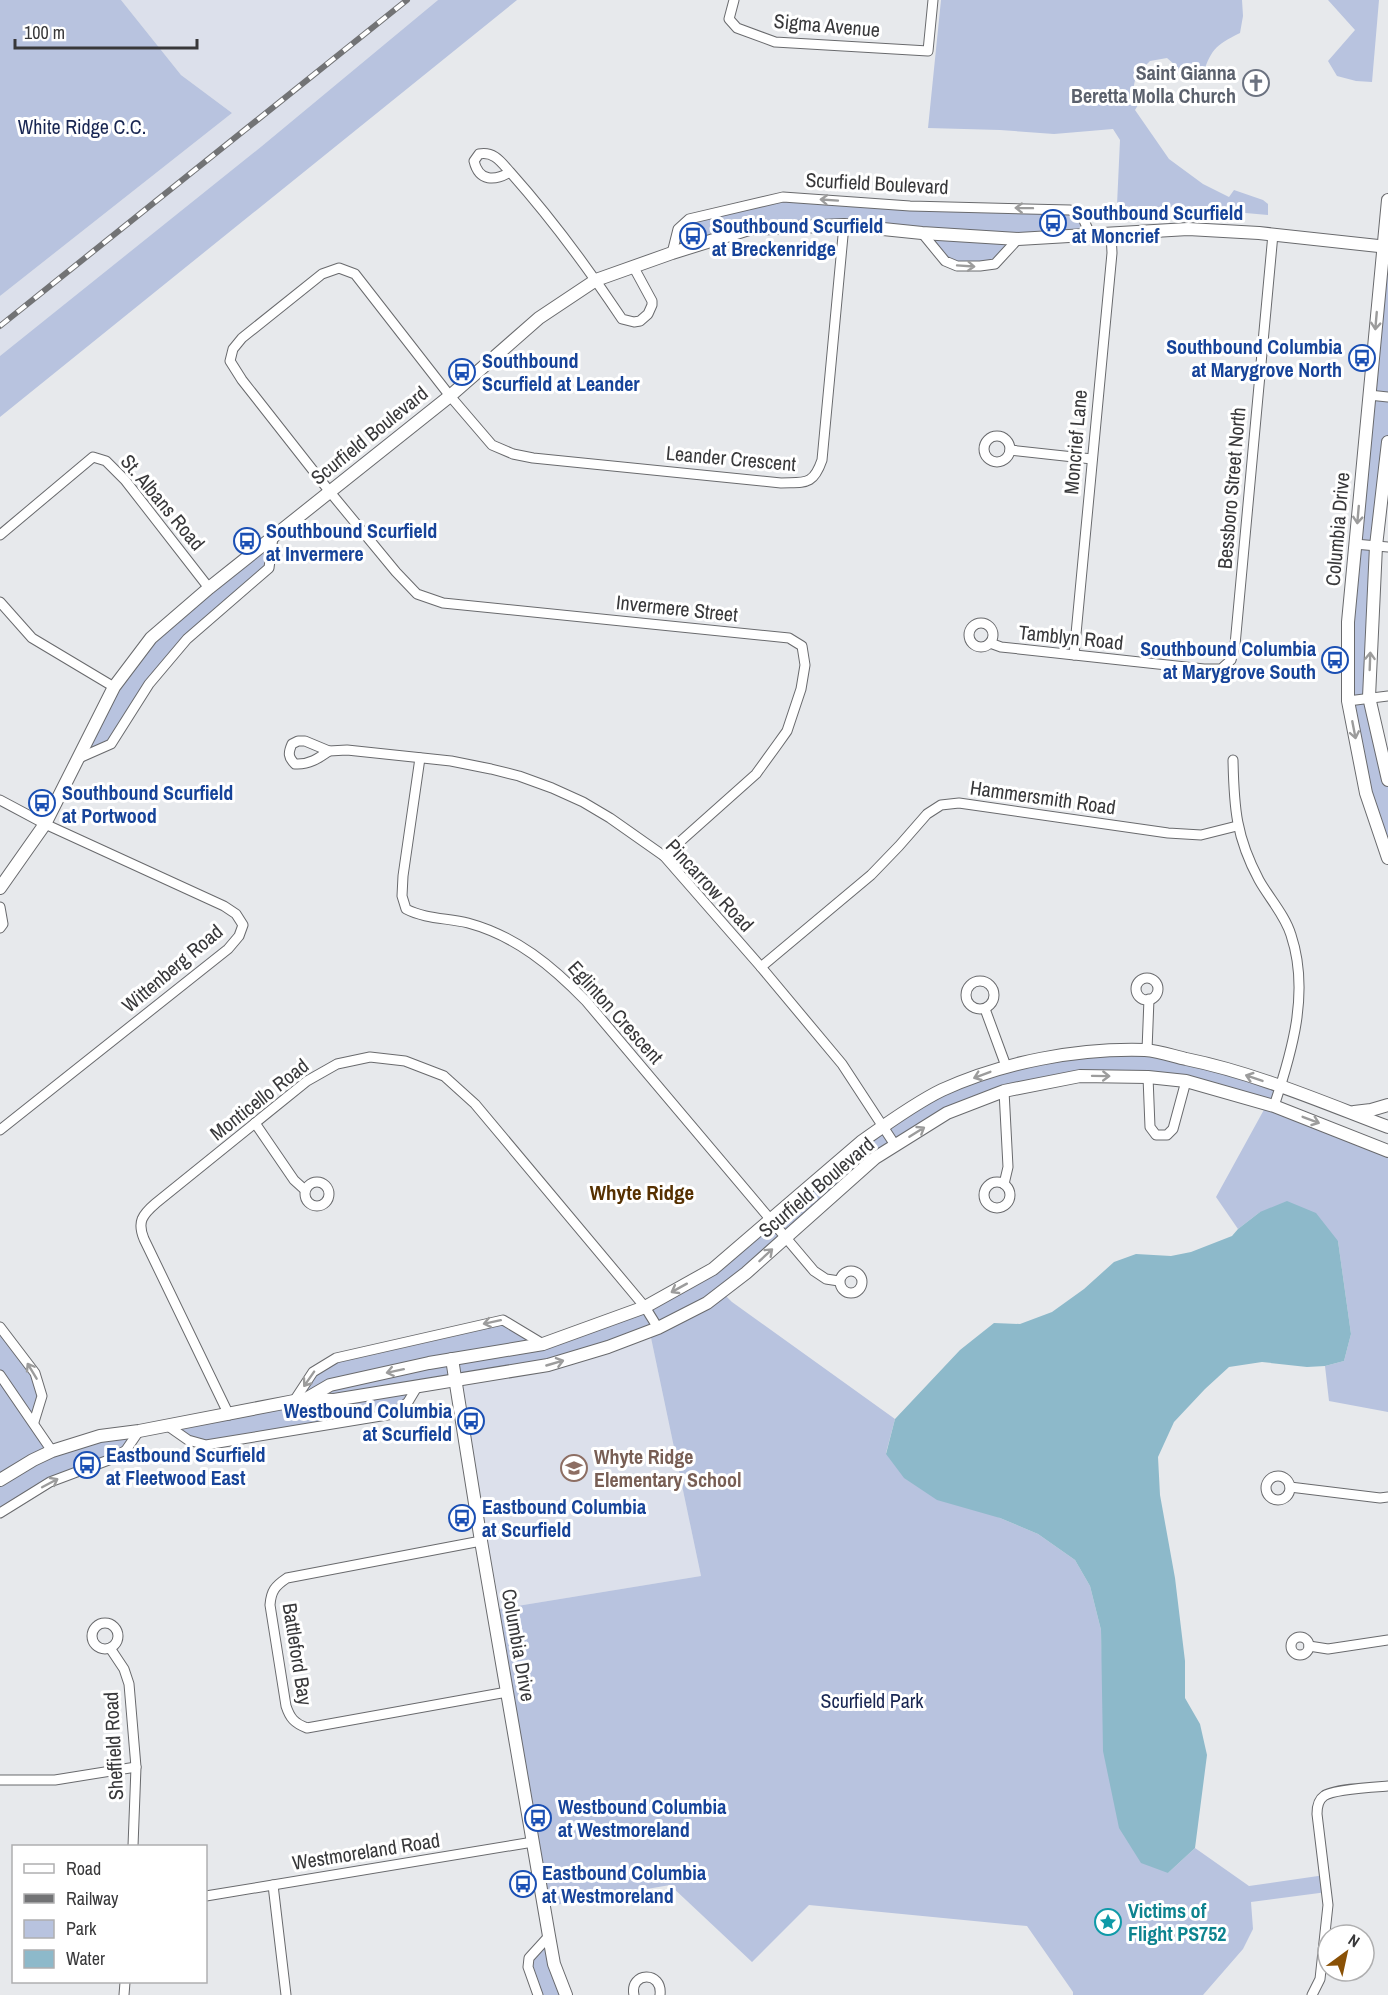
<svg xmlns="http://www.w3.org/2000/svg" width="1388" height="1995" viewBox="0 0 1388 1995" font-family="'Archivo Narrow',sans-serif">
<rect width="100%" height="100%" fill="#e7e9ec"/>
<g fill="#dce0eb">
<path d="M121,0H438L262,146L0,356V296L232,113L181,75Z"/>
<path d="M650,1333L701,1576L493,1610L456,1381Z"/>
</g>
<g fill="#b8c3df">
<path d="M0,0H121L181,75L232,113L0,296Z"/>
<path d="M438,0H517L0,417V356L262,146Z"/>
<path d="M941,0H1242L1243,16L1240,33C1214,46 1211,50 1202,77L1179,73L1175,65L1167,58L1150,61L1144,67L1135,80L1133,90L1138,105L1135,110L1169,159L1203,184L1229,197L1234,190L1263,200L1268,204V215L1178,207L1140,208L1117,205L1120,140L1113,129L1054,134L1000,130L928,128Z"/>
<path d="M1328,0H1379L1372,82L1356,81L1337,76L1328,61L1355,30Z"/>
<path d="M783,197L1070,210L1082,216L1090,234L1018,239L995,264L945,261L922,233L749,229L672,253L678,229L689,219Z"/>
<path d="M1388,200V442L1369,697L1388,780V858L1348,701V622Z"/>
<path d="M273,537L269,568L187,639L149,684L111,744L77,759L114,687L151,638Z"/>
<path d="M1147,1050L1281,1087L1267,1105L1388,1151V1412L1329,1401L1325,1366L1344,1361L1351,1334L1338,1241L1260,1212L1238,1229L1216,1197L1266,1106L1186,1081L1080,1076L947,1113L875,1158L722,1292L732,1302L895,1419L886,1453L1000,1518L1038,1534L1075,1560L1090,1586L1101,1630L1103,1685L1168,1873L1195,1848L1249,1886L1325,1875L1327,1892L1251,1902L1253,1929L1243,1949L1203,1995H1073V1992L1027,1926L809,1905L752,1962L670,1885L544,1907L493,1610L701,1576L650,1333L608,1347L417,1387L393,1414L206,1445L168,1426L294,1401L313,1372L336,1358L503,1320L544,1344L626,1315L713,1269L861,1142L940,1091L1006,1066Z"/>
<path d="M0,1327L35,1373L42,1396L34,1422L52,1451L139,1431L126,1450L80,1469L0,1513Z"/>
<path d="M549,1936L566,1995H538L529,1958Z"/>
</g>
<path fill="#8db9ca" d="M1287,1201L1316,1213L1338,1241L1351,1334L1344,1361L1325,1366L1307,1367L1262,1362L1229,1367L1205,1389L1174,1422L1158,1457L1160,1495L1175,1578L1185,1661V1698L1200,1724L1207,1755L1195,1848L1168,1873L1141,1863L1119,1828L1103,1751L1101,1630L1090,1586L1075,1560L1038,1534L1000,1518L937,1500L904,1478L886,1454L895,1419L960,1350L994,1323L1020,1324L1052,1312L1084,1289L1114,1262L1136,1254L1171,1256L1191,1252L1232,1236L1238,1229L1260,1212Z"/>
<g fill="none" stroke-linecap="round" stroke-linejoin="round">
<defs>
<g id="minor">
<path d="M734,0L729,19L737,28L775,42L928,51L933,0"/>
<path d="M510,172C501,162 494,151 479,154L474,161C479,182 495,181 510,172C551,218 588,268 622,319L634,322L640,321L648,314L652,305V301L633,266"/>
<path d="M922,233L945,261L957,266H980L995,264L1018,239"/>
<path d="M672,253L678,229L689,219L783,197L910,206L1070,210L1082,216L1090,234"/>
<path d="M1369,395L1388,397"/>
<circle cx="997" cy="449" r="13"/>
<path d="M1010,450L1092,459"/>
<path d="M0,535L93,457L106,461L125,480L209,588"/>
<path d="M1355,544L1388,547"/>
<path d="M0,602L32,638L114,687"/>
<circle cx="981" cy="635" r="12"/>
<path d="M990,643L1001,647L1204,669H1221L1231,660L1235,645L1273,234"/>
<path d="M1074,655L1112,253L1111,233"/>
<path d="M1348,701L1388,696"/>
<path d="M298,741H305L329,751C319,758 309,765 295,764C288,757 288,753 292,744Z"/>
<path d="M329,751L347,750L451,761L491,769L519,776L552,788L583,802L610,818L664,856L761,967L842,1064L895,1145"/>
<path d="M420,758L403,876L402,896L406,909C425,919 448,918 468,923C516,936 552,966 586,1001L814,1271L826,1279L839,1281"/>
<path d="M77,759L111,744L149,684L187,639L269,568L273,537"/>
<path d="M1233,760C1234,808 1236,837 1259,880C1269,898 1285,915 1291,935C1310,992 1292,1052 1274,1106"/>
<path d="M0,800L45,824L224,906L236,914L243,925L239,936L228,949L0,1130"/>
<path d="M664,856L756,774L777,745L787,731L801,689L805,665L802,646L789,638L443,603L417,594L396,572L330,492L242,380L230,361L233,349L242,338L322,274L339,268L355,274L450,396L492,445L513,454L533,458L781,483C805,482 813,486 822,460L844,225"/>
<path d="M0,907L3,924L0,928"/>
<path d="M761,967L871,875L899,846L927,814L941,805L959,803L1168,833L1201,835L1237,826"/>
<circle cx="1147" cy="989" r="11"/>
<circle cx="980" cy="995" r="14"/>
<path d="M985,1009L1006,1066"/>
<path d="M1147,1050L1149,999"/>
<path d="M1148,1077L1150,1127L1156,1135H1167L1173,1129L1186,1081"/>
<path d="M255,1123L294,1180L305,1190"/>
<circle cx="317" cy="1194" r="12"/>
<circle cx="997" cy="1195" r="13"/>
<path d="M1004,1184L1008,1167L1004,1091"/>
<circle cx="851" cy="1282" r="11"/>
<path d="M0,1327L35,1373L42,1396L34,1422"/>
<path d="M0,1375L52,1451"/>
<path d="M294,1401L313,1372L336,1358L503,1320L543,1344"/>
<path d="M229,1415L144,1239C137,1222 142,1215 156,1203L307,1081L337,1064L370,1057L405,1061L444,1076L475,1104L645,1307L658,1328"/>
<path d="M168,1426L188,1440L206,1445L393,1414L408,1402L417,1387"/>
<circle cx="1278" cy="1488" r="12"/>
<path d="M1290,1487L1380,1498L1388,1497"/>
<path d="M0,1513L50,1482L114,1458L126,1450L139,1431"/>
<path d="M481,1541L287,1578C275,1586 271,1591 270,1605L286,1706C290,1718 294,1723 307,1728L507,1692"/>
<circle cx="105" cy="1636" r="13"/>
<circle cx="1300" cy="1646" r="9"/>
<path d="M1309,1646L1328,1649L1388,1640"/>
<path d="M110,1648L124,1669L129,1684L136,1767L133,1846"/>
<path d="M0,1780H55L136,1767"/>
<path d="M273,1885L286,1995"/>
<path d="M206,1896L533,1842"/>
<path d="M124,1995L125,1982"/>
<path d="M538,1995L528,1967L529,1958L549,1936"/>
<path d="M634,1995C629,1972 663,1970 660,1995"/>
<path d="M1312,1995L1320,1979L1328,1905L1317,1814C1317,1807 1318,1800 1324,1796C1333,1789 1375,1787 1388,1786"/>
</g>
<g id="tertiary">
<path d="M1388,200L1348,622V701L1366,793L1388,858"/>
<path d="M1388,442L1376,546L1369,697L1388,780"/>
<path d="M0,888L45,824L114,687L151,638L209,588L450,396L539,318L596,280L672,253L749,229L844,225L922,233L1018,239L1188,229L1259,233L1388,247"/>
<path d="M1354,1112L1371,1110L1388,1105"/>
<path d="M452,1359L481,1541L549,1936L554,1964L566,1995"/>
<path d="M307,1399L334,1400L548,1365L608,1347L658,1328L707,1303L746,1273L875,1158L947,1113L1004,1091L1080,1076L1148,1077L1186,1081L1274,1106L1388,1151"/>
<path d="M0,1480L33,1460L52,1451L100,1436L139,1431L294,1401L306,1399L330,1385L429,1363L543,1344L645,1307L713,1269L861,1142C885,1125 915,1103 942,1090C1003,1062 1078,1048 1145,1050C1159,1051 1173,1056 1186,1059C1255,1073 1322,1102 1388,1127"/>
</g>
</defs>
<use href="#minor" stroke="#696a6d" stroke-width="11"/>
<use href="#tertiary" stroke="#696a6d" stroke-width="14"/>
<use href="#minor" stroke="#fff" stroke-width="9"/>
<use href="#tertiary" stroke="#fff" stroke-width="12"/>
<defs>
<path id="rail" d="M0,326L407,0"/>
</defs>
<use href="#rail" stroke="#727375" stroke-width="6"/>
<use href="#rail" stroke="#fff" stroke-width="4" stroke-dasharray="11" stroke-linecap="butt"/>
</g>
<defs><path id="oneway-shaft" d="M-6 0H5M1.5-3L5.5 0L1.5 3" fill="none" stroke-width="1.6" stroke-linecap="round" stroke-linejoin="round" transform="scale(1.5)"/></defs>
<g stroke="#9c9c9c">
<use href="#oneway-shaft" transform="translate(829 200) rotate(-176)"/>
<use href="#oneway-shaft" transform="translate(1024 208) rotate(-179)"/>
<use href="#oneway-shaft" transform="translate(966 266) rotate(4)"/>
<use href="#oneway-shaft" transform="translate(1376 321) rotate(95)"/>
<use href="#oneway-shaft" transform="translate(1358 515) rotate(95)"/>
<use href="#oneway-shaft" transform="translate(1370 661) rotate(-88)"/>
<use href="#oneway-shaft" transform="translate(1354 730) rotate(79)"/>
<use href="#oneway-shaft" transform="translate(982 1075) rotate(159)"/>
<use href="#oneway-shaft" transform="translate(1101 1076) rotate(1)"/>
<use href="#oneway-shaft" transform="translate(1254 1078) rotate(-161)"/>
<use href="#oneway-shaft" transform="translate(1311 1120) rotate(21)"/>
<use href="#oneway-shaft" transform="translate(917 1132) rotate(-32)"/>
<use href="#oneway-shaft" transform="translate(766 1255) rotate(-43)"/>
<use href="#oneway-shaft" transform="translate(679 1288) rotate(151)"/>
<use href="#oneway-shaft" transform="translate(492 1322) rotate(168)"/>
<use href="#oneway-shaft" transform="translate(555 1363) rotate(-16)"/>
<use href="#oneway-shaft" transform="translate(32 1371) rotate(-121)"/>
<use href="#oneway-shaft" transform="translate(395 1371) rotate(168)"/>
<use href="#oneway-shaft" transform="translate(309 1379) rotate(125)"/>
<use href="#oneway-shaft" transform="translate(50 1483) rotate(-28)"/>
</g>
<defs>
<symbol id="church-ring" viewBox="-11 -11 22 22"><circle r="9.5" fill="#fff" stroke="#6b7280" stroke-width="1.5"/><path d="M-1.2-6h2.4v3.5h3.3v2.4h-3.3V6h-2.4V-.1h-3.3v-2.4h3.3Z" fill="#6b7280"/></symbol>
<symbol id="bus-ring" viewBox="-11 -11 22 22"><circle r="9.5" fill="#fff" stroke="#1a4fb4" stroke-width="1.5"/><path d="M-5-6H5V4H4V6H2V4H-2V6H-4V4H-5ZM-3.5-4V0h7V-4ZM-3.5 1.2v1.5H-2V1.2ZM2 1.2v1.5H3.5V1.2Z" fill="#1a4fb4"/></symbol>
<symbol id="school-ring" viewBox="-11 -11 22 22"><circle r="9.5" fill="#fff" stroke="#8d6e63" stroke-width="1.5"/><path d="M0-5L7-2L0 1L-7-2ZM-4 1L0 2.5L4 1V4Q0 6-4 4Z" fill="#8d6e63"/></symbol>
<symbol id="sight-ring" viewBox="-11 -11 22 22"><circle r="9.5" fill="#fff" stroke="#0f9aa8" stroke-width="1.5"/><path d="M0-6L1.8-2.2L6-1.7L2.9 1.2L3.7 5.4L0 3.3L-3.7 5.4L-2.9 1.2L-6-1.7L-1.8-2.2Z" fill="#0f9aa8"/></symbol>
</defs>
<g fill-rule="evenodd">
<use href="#church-ring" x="1241" y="68" width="30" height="30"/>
<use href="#bus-ring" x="1038" y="208" width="30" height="30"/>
<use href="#bus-ring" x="678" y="221" width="30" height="30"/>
<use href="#bus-ring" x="1347" y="343" width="30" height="30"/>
<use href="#bus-ring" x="447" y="357" width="30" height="30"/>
<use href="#bus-ring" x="232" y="526" width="30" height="30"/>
<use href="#bus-ring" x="1320" y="645" width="30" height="30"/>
<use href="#bus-ring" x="27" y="788" width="30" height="30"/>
<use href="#bus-ring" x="456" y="1406" width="30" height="30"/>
<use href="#bus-ring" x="72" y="1450" width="30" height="30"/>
<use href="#school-ring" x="559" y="1453" width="30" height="30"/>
<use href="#bus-ring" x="447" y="1503" width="30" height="30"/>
<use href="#bus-ring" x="523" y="1803" width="30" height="30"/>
<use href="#bus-ring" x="508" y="1869" width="30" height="30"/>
<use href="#sight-ring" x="1093" y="1907" width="30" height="30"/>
</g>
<g text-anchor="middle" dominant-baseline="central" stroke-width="6" stroke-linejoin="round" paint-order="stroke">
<g font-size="20" fill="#38383a" stroke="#fff">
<text transform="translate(827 25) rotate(5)">Sigma Avenue</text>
<text transform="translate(877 183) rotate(3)">Scurfield Boulevard</text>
<text transform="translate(369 435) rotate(-39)">Scurfield Boulevard</text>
<text transform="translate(1075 442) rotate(-85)">Moncrief Lane</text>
<text transform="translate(731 458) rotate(5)">Leander Crescent</text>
<text transform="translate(1231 488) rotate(-85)">Bessboro Street North</text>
<text transform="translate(163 502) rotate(50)">St. Albans Road</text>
<text transform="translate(1337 529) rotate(-85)">Columbia Drive</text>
<text transform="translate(677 608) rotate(6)">Invermere Street</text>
<text transform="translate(1071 637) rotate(6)">Tamblyn Road</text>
<text transform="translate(1043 797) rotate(8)">Hammersmith Road</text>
<text transform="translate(710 885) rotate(47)">Pincarrow Road</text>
<text transform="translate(172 968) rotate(-40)">Wittenberg Road</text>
<text transform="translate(616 1012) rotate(48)">Eglinton Crescent</text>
<text transform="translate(259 1099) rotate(-38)">Monticello Road</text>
<text transform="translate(816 1187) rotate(-40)">Scurfield Boulevard</text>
<text transform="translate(519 1645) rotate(80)">Columbia Drive</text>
<text transform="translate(298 1654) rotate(81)">Battleford Bay</text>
<text transform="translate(113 1746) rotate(-93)">Sheffield Road</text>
<text transform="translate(366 1851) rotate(-9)">Westmoreland Road</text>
</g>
<g font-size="20" font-weight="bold" fill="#5b616d" stroke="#fff" text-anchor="end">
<text x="1236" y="72">Saint Gianna<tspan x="1236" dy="23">Beretta Molla Church</tspan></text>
</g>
<g font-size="20" fill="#182652" stroke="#fff">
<text x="82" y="126">White Ridge C.C.</text>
<text x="872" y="1700">Scurfield Park</text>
</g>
<g font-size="20" font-weight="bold" fill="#164399" stroke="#fff" text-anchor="start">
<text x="1072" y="212">Southbound Scurfield<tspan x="1072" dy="23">at Moncrief</tspan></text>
<text x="712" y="225">Southbound Scurfield<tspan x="712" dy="23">at Breckenridge</tspan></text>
<text x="1342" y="346" text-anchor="end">Southbound Columbia<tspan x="1342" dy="23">at Marygrove North</tspan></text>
<text x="482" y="360">Southbound<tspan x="482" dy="23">Scurfield at Leander</tspan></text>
<text x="266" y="530">Southbound Scurfield<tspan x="266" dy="23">at Invermere</tspan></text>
<text x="1316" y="648" text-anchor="end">Southbound Columbia<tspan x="1316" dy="23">at Marygrove South</tspan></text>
<text x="62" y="792">Southbound Scurfield<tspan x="62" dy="23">at Portwood</tspan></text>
<text x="452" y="1410" text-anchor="end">Westbound Columbia<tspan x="452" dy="23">at Scurfield</tspan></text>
<text x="106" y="1454">Eastbound Scurfield<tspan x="106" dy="23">at Fleetwood East</tspan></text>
<text x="482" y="1506">Eastbound Columbia<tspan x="482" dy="23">at Scurfield</tspan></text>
<text x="558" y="1806">Westbound Columbia<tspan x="558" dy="23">at Westmoreland</tspan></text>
<text x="542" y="1872">Eastbound Columbia<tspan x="542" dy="23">at Westmoreland</tspan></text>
</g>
<g font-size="20" font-weight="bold" fill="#785e54" stroke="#fff" text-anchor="start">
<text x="594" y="1456">Whyte Ridge<tspan x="594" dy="23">Elementary School</tspan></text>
</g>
<g font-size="20" font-weight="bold" fill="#0d838f" stroke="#fff" text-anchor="start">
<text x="1128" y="1910">Victims of<tspan x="1128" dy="23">Flight PS752</tspan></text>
</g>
<g font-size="21" font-weight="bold" fill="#563000" stroke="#fff">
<text x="642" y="1192">Whyte Ridge</text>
</g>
</g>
<rect x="12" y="1845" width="195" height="138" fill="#ffffff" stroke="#afafb0" stroke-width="1.5"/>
<rect x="24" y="1864" width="30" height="9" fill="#ffffff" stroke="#afafb0" stroke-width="1.5"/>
<text x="66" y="1875" font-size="18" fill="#38383a">Road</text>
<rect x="24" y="1894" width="30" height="9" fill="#727375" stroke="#afafb0" stroke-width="1.5"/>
<text x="66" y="1905" font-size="18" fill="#38383a">Railway</text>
<rect x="24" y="1920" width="30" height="18" fill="#b8c3df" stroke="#afafb0" stroke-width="1.5"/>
<text x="66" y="1935" font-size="18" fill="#38383a">Park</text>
<rect x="24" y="1950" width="30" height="18" fill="#8db9ca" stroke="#afafb0" stroke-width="1.5"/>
<text x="66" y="1965" font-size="18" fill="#38383a">Water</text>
<g transform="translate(1346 1953) rotate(33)"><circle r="28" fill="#ffffff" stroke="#afafb0" stroke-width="1.5"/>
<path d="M0-4.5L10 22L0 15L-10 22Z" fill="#8a5106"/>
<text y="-9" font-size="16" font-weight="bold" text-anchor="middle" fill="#38383a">N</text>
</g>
<path d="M15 39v9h182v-9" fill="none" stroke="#38383a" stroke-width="3"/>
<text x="24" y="39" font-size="18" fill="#38383a" stroke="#ffffff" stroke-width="4.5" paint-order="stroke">100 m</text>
</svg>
